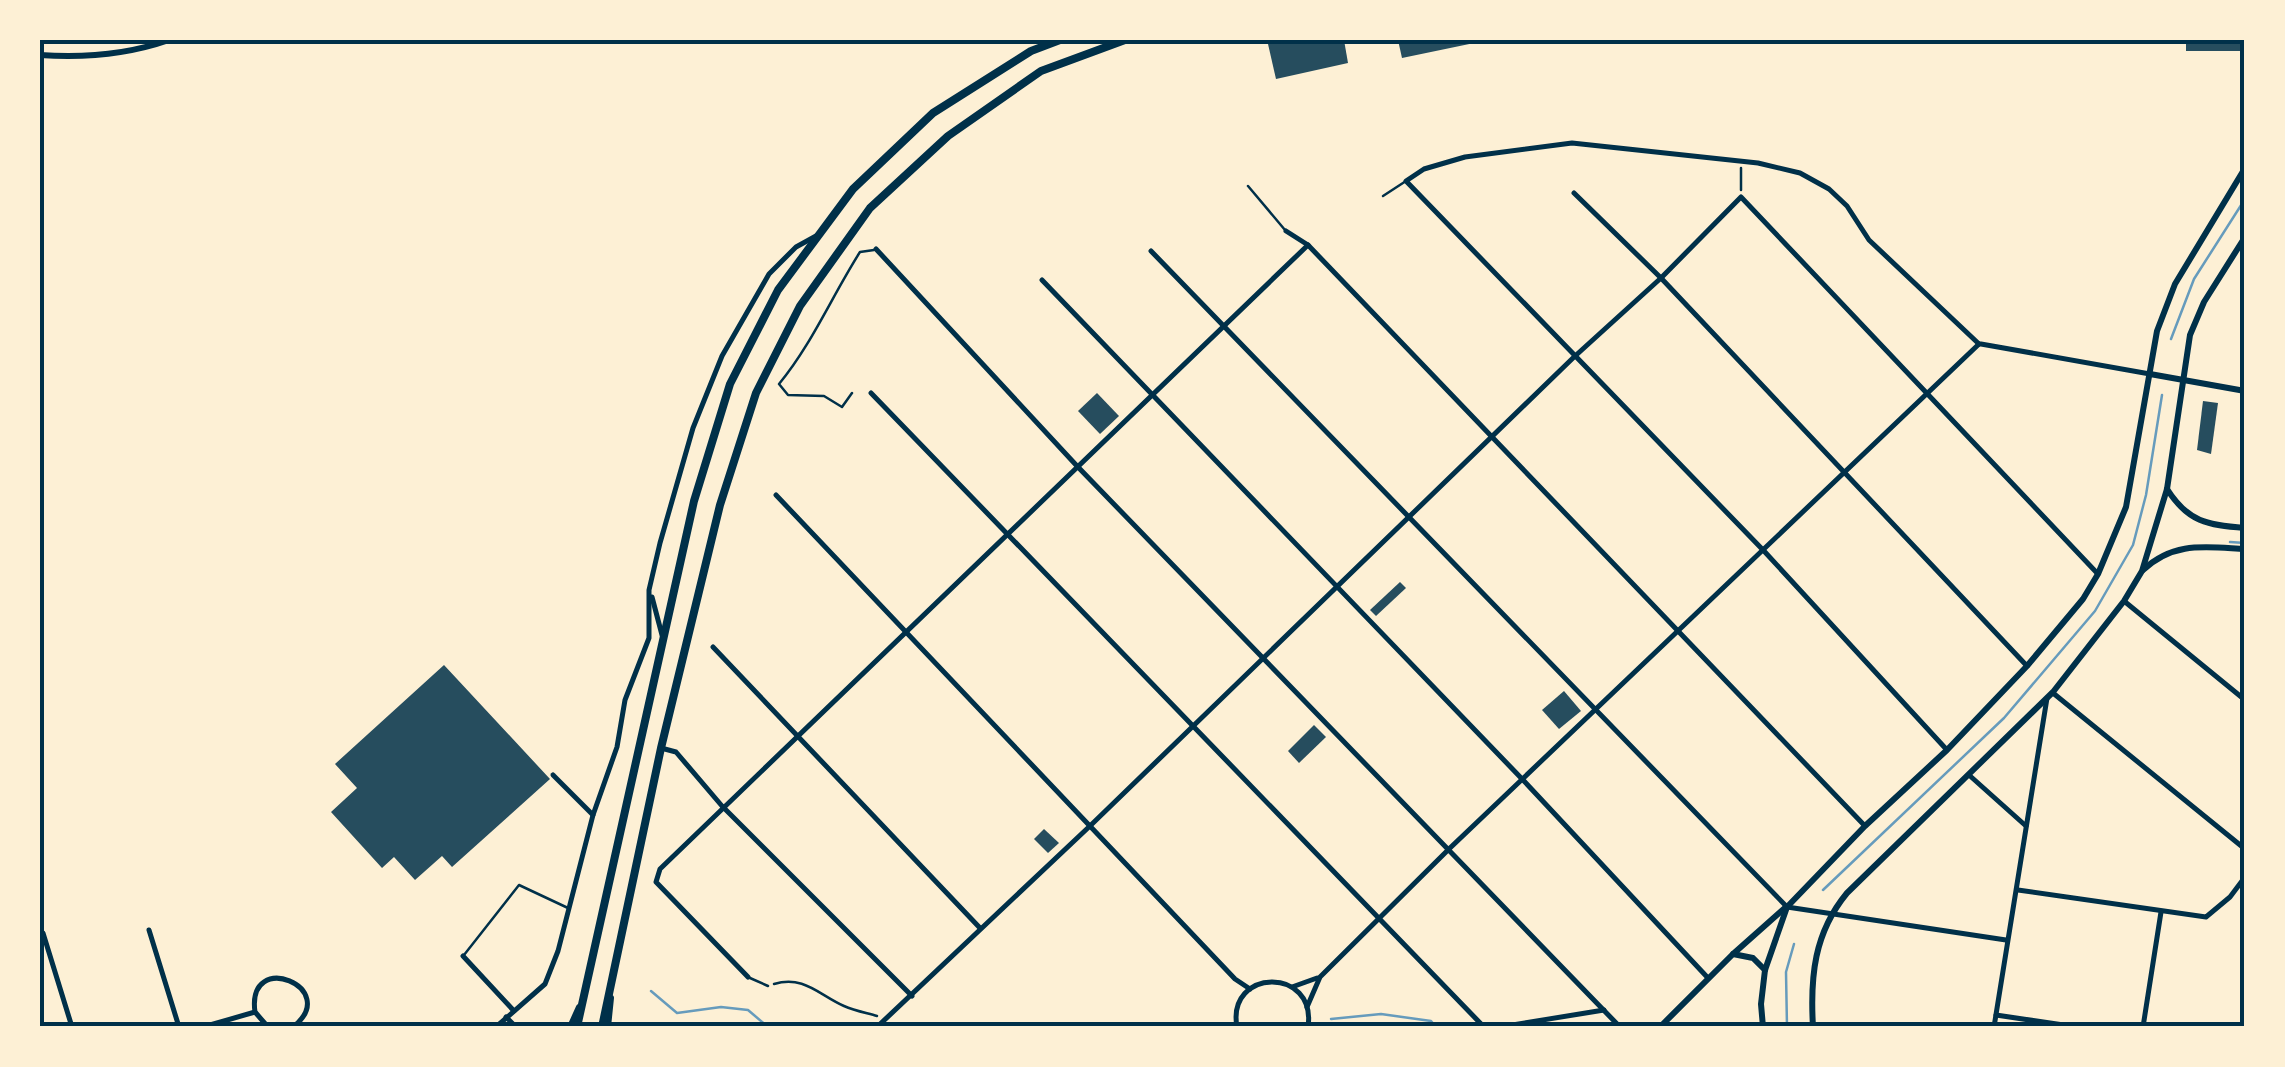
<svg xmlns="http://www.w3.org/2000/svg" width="2285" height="1067" viewBox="0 0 2285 1067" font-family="Ubuntu,sans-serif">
<rect width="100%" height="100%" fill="#fdf0d5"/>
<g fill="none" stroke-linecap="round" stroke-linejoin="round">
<g stroke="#669bbc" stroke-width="2.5">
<path d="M2171,339L2194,279L2245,199"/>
<path d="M2230,542L2245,543"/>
<path d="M1823,890L2004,718L2095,611L2133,545L2146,495L2162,395"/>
<path d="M651,991L677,1013L721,1007L748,1010L768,1027"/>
<path d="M1331,1019L1381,1014L1431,1021L1436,1027"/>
<path d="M1787,1027L1786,972L1794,944"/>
</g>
</g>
<g fill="#264d5e">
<path d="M1287,40H1344L1348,63L1276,79L1268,44Z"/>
<path d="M1398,40H1479V42L1402,58Z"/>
<rect x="2186" y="40" width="59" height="11"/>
<path d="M1097,393L1119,416L1100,434L1078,411Z"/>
<path d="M2203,401L2218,403L2211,454L2197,450Z"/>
<path d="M1400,582L1406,588L1376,616L1370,610Z"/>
<path d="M444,665L550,779L452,867L442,856L415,880L394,857L382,868L331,812L357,788L335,764Z"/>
<path d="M1564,691L1581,711L1559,729L1542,710Z"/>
<path d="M1314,725L1326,737L1299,763L1288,751Z"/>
<path d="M1044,829L1059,843L1048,853L1034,839Z"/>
</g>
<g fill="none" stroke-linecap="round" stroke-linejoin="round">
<g stroke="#003049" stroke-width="2.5">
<path d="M1741,190V168"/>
<path d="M774,984C804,975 819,995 844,1006C855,1011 867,1013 877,1016"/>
</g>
<g stroke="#003049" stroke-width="2.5">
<path d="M1248,186L1285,230"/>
<path d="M1383,196L1406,181"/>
<path d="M852,393L842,407L824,396L788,395L779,384C812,344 832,296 860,252L874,250"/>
<path d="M464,955L519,885L568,908"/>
<path d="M750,978L768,986"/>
</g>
<g stroke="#003049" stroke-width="5">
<path d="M1574,193L1661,278L2027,666"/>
<path d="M1286,231L1308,245L1865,826"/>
<path d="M876,249L1077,466L1620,1027"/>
<path d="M1151,251L1787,907L2006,940"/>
<path d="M1042,280L1524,781L1708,978"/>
<path d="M1981,344L2150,374"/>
<path d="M871,393L1484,1027"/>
<path d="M776,495L1235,979L1250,989"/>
<path d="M652,597L662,635"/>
<path d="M2124,601L2245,700"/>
<path d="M713,647L980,928"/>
<path d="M2053,693L2245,849"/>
<path d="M661,748L676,752L722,806L912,996"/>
<path d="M1947,750L1764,551L1406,181L1424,169L1465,157L1572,143L1758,163L1800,173L1829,189L1847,206L1869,240L1979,344"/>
<path d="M553,775L593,815"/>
<path d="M1969,775L2026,826"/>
<path d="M2018,890L2206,917L2230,897L2245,877"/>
<path d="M149,930L179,1027"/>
<path d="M43,933L72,1027"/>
<path d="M463,956L514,1011"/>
<path d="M748,977L656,882L660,869L1308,245"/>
<path d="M1292,987L1317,978"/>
<path d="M1307,1007L1320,977L1450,848L1979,344"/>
<path d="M1996,1015L2077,1027"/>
<path d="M506,1017L516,1027"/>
<path d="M793,1025L795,1027"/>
<path d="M203,1027L255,1012"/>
<path d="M268,1027L255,1012C246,948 343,988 293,1027"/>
<path d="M496,1027L545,984L558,951L593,815L617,747L625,700L649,638V590L660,543L693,428L722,356L769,274L796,247L816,236"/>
<path d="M877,1027L1091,825L1574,357L1661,278L1741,197L2097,573"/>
<path d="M1237,1027C1226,968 1317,966 1308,1027"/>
<path d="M1500,1027L1604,1010"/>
<path d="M1994,1027L2047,698"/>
<path d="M2143,1027L2161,912"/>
</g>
<g stroke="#003049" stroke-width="6">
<path d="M40,55C83,58 129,54 169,40"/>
<path d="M2150,374L2245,391"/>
<path d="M2167,489C2188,522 2207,525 2245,528"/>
<path d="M2143,570C2174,541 2205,547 2245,549"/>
<path d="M570,1027L579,1007"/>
<path d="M608,1027L611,998"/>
<path d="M1660,1027L1733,954L1786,907"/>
</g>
<g stroke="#003049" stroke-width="6">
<path d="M1733,954L1753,958L1765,970"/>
<path d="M1763,1027L1761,1004L1765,970L1787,907L1865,826L1947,750L2027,666L2083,599L2098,574L2126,507L2157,331L2175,284L2245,168"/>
<path d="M1813,1027C1810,977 1814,933 1847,893L2053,692L2124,601L2142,571L2167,489L2190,335L2204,302L2245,237"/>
</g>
<g stroke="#003049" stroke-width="8">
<path d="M577,1027L694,501L730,384L778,290L853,189L933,113L1031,51L1060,40"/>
<path d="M602,1027L661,748L720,505L756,393L800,306L870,208L948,136L1041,71L1125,40"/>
</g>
</g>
<rect width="2285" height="1067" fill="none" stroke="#fdf0d5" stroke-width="85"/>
<rect x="42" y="42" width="2200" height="982" fill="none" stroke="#003049" stroke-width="4"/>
</svg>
